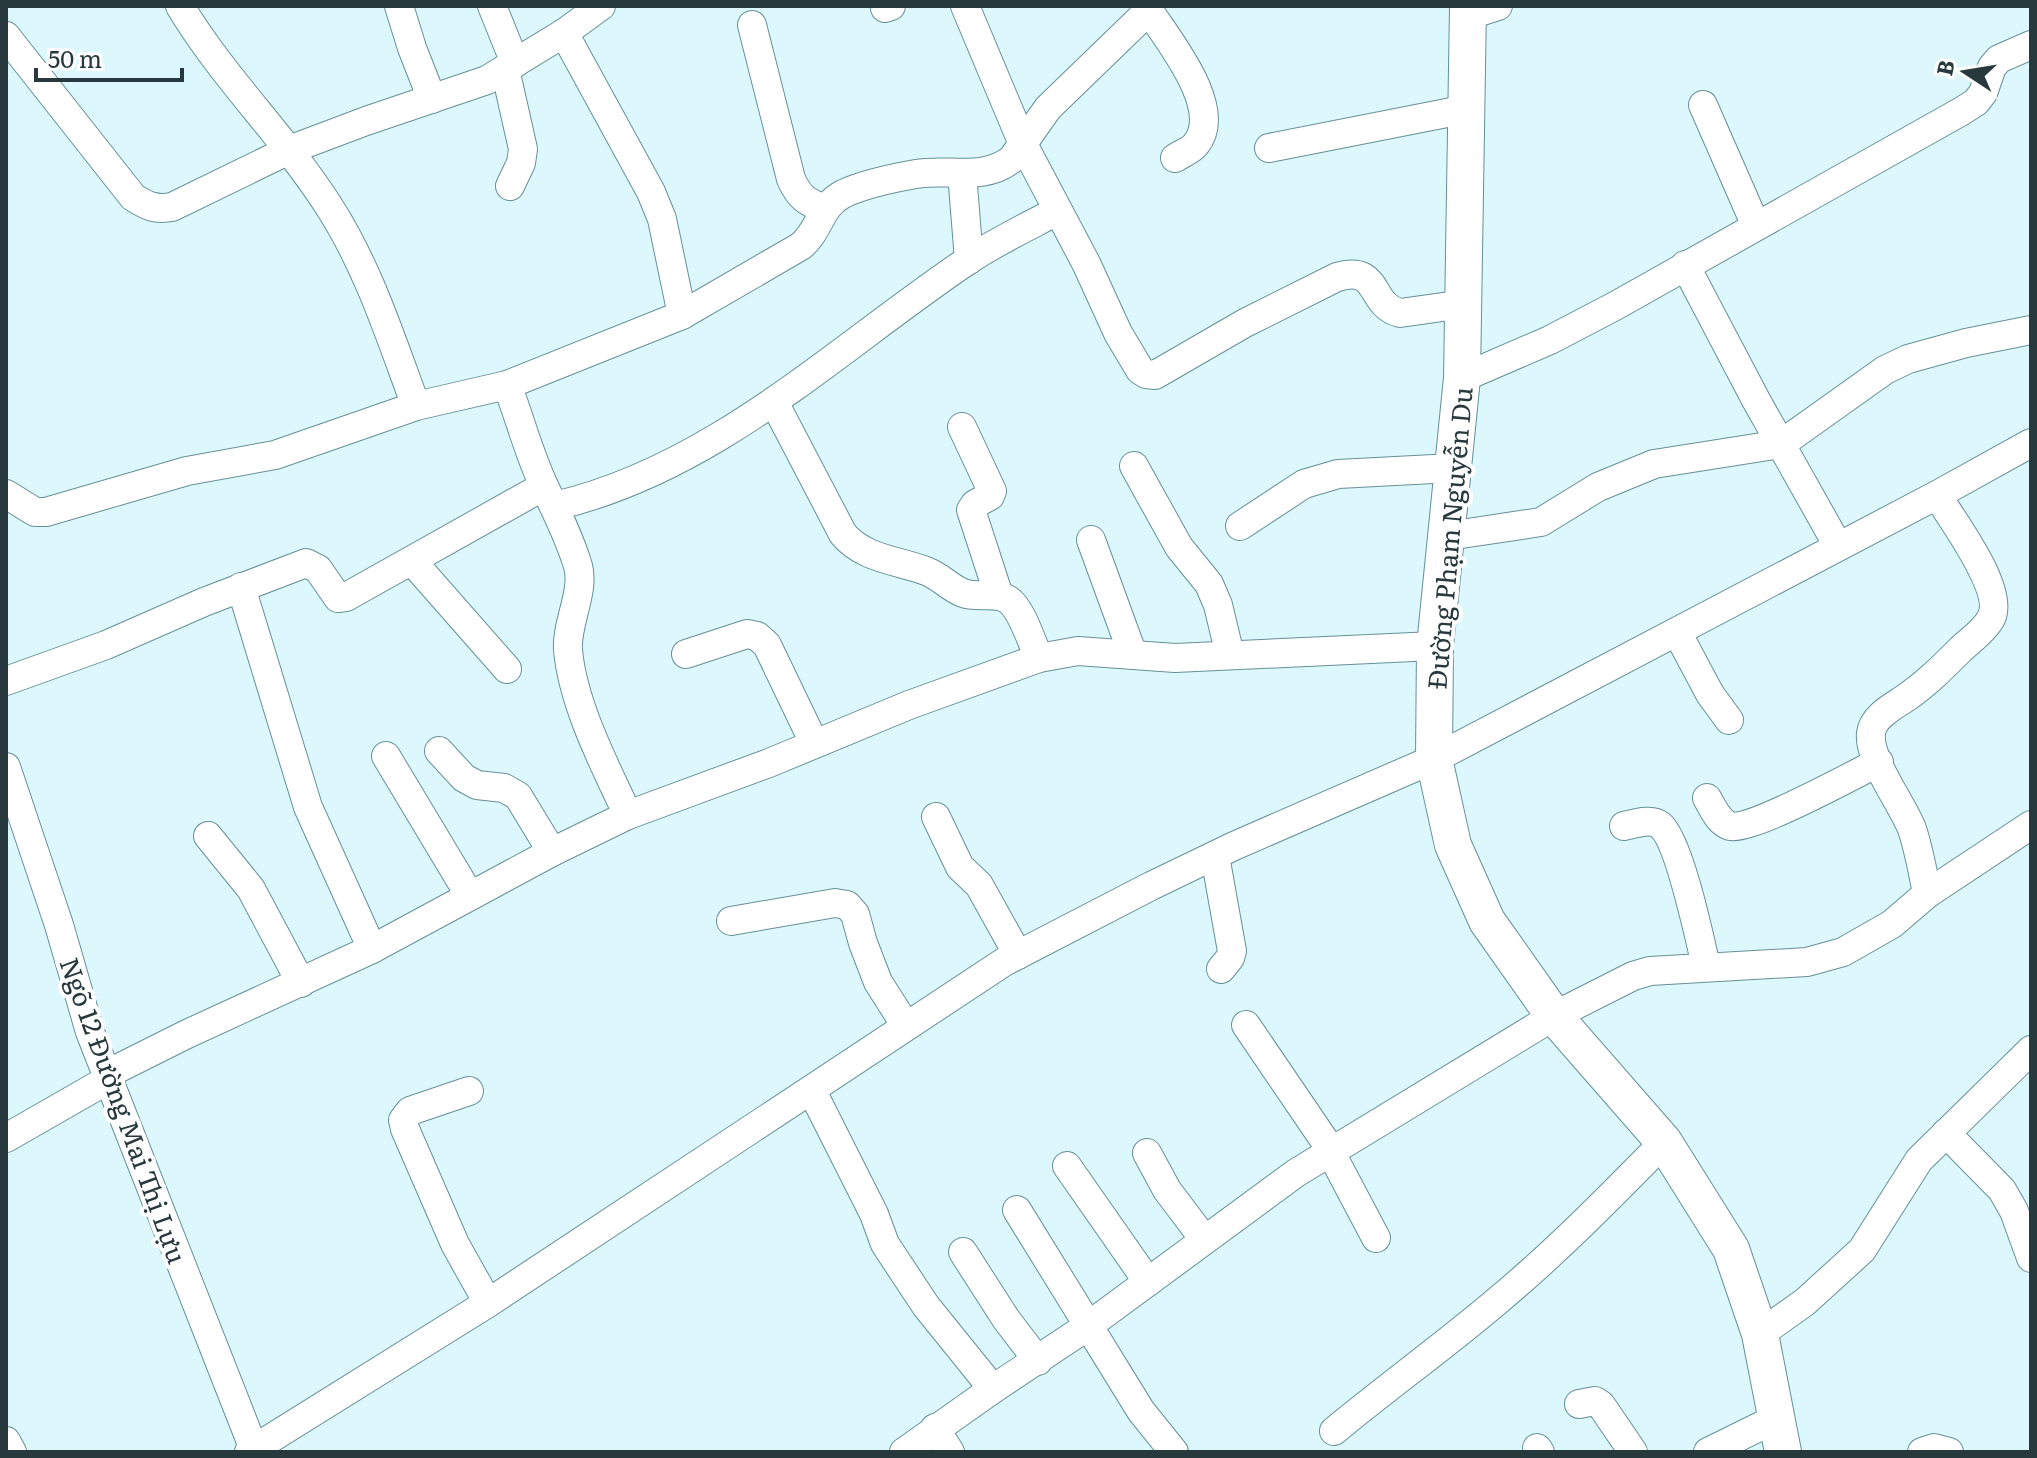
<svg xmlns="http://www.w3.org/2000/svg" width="2037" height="1458" viewBox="0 0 2037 1458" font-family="Literata,serif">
<rect width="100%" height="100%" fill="#ddf8fd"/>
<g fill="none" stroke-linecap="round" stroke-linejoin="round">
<defs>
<g id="minor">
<path d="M180,6C223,78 285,137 330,208C369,269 391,339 416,406"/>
<path d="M399,6L412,48L432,99"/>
<path d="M492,6L515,63"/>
<path d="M965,6L1023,144L1086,263L1118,333L1140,370L1146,374L1155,375L1245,323L1337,277C1381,264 1368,305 1400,313L1464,304"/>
<path d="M885,8L891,6"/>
<path d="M1148,9C1167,39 1225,108 1196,144C1192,150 1181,154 1175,158"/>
<path d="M1467,16L1498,6"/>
<path d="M752,25L791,179C799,197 806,202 825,209"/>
<path d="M564,33L651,192L662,219L682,315"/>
<path d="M6,36L133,197C147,206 155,210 172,207L289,150L366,121L487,80L564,33L601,6"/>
<path d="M505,69L523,149L521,163L510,186"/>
<path d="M1703,105L1756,226"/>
<path d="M1269,148L1467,109"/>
<path d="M962,173L969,260"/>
<path d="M1685,265L1756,400L1838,546"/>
<path d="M1462,378L1550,340L1615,306L1962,111L1976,102L1983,93L1992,67L1999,59L2031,45"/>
<path d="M507,385C520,418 529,455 545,488C557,513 570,539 578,566C585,592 566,623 568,650C573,705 605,766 628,815"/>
<path d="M774,402L843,534C864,559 897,560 926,571C940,576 950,588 963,593C979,599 998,590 1011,602C1024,615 1031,641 1039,658"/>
<path d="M962,427L992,491L990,496L975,504L971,510L999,596"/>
<path d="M1134,466L1179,547L1209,584L1218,605L1230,655"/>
<path d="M6,494L35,512H46L187,471L275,455L416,406L507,385L682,315L801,246C821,229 819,207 843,194C864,184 893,178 916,174C950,168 983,182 1012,159L1048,108L1141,18L1150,6"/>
<path d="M555,506C714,469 835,350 967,261C995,242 1027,227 1057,211"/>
<path d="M1240,526L1304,484L1338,474L1453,468"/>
<path d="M1448,536L1541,522L1598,487L1654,464L1781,444L1885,370L1908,359L1966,343L2031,330"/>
<path d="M1091,540L1133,655"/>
<path d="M412,561L507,669"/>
<path d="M241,587L308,807L372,949"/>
<path d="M1677,632L1710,694L1729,720"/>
<path d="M686,654L747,634L757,636L767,645L814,743"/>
<path d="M6,681L106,645L204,602L306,563L318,569L338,598L346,597L544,486"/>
<path d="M439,751L464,778L477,785L504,788L518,796L552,852"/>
<path d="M386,756L470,896"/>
<path d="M6,767L59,925L90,1032L255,1452"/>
<path d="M1707,798C1713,808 1718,822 1730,826C1751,831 1855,774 1879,762"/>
<path d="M936,817L960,867L979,885L1018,955"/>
<path d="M1624,826C1634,824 1651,818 1660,825C1679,840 1700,940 1706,966"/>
<path d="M208,836L251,889L301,983"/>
<path d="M1215,856L1232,951L1230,958L1221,969"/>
<path d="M1927,894C1923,872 1919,850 1912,829C1902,803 1868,760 1871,733C1873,717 1892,707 1904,699C1925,685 1942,668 1960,650C1969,641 1983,632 1990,620C2008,593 1952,520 1937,495"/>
<path d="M731,921L835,903L847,905L855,914L863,943L878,982L906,1026"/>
<path d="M1246,1025L1331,1150"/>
<path d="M107,1074L187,1034L372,949L552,852L628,815L769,763L909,705L1039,658L1078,651L1175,658L1435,646"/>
<path d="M469,1091L410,1111L403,1120L405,1129L455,1244L488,1303"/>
<path d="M812,1091L874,1214L885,1244L926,1306L993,1389"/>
<path d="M1946,1133L2002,1190L2014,1211L2031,1258"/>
<path d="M6,1138L109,1079"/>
<path d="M1330,1151L1376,1238"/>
<path d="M1147,1153L1167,1190L1204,1239"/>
<path d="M1067,1166L1148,1282"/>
<path d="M1017,1210L1141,1411L1174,1452"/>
<path d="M963,1252L1006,1319L1038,1361"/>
<path d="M1760,1334L1805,1302L1862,1250L1919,1160L2031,1050"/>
<path d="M1579,1404L1595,1401L1601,1405L1633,1452"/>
<path d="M935,1428L950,1452"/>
<path d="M1334,1431C1387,1387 1443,1347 1496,1302C1555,1253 1610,1197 1664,1142"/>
<path d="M6,1441L12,1452"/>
<path d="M1537,1448L1540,1452"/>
<path d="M249,1452L488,1303L1004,962L1151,886L1234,846L1434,759L1937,495L2031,443"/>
<path d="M904,1452L993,1389L1088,1326L1296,1173L1554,1016L1633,976L1650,971L1807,962L1843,952L1892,924L1927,894L2031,825"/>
<path d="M1708,1452L1775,1419"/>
<path d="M1922,1452L1934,1448L1949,1452"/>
</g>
<path id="major" d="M1468,6L1462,378L1435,646L1434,759L1453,845L1487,921L1554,1016L1664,1142L1731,1249L1760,1334L1783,1452"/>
</defs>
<use href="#minor" stroke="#649097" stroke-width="30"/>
<use href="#major" stroke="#649097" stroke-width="38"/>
<use href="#minor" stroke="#fff" stroke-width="28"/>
<use href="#major" stroke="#fff" stroke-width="36"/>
</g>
<g text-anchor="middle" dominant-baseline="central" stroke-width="8" stroke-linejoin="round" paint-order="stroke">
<g font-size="26" fill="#27393c" stroke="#fff">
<text transform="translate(1448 538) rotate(-85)">Đường Phạm Nguyễn Du</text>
<text transform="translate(125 1110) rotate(70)">Ngõ 12 Đường Mai Thị Lựu</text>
</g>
</g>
<rect width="2037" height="1458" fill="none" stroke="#27393c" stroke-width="16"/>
<g transform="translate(1965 72) rotate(282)" stroke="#ffffff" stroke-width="6" paint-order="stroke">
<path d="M0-6L14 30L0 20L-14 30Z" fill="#27393c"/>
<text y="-12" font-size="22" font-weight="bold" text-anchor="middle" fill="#27393c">B</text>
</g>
<path d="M36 68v12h146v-12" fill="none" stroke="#27393c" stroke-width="4"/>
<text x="48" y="68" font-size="24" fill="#27393c" stroke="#ffffff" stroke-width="6" paint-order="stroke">50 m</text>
</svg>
